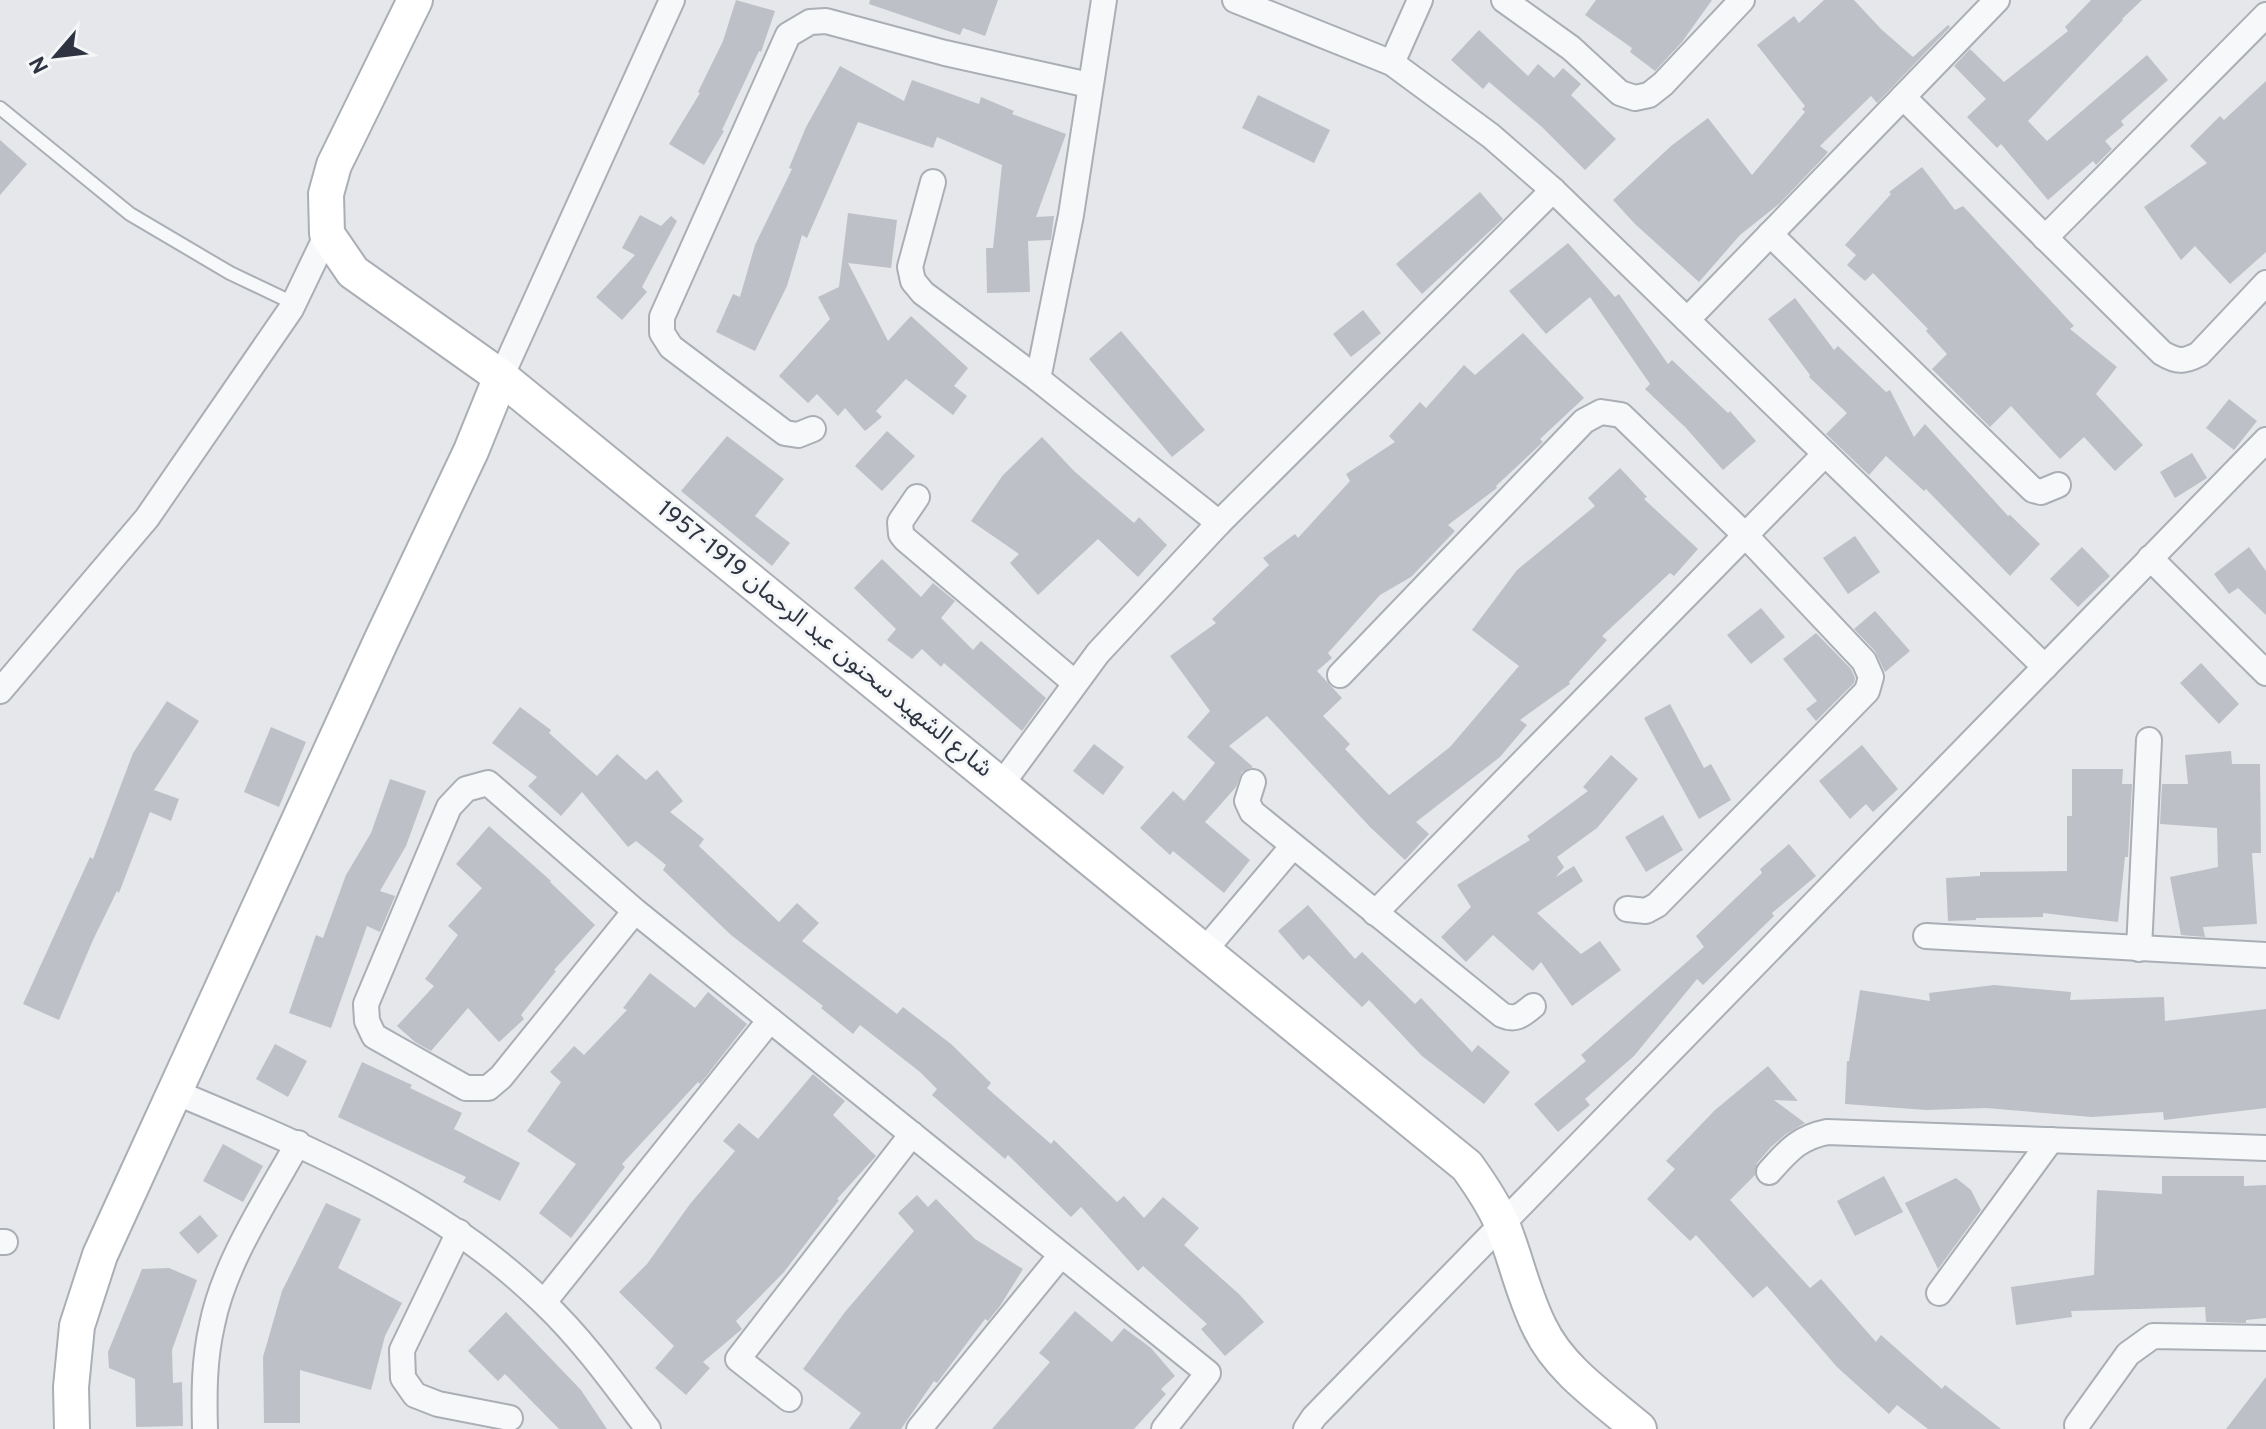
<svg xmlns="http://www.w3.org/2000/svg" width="2266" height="1429" viewBox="0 0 2266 1429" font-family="Overpass,'Noto Sans Arabic',sans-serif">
<rect width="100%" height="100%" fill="#e5e7eb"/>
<g fill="#bdc0c7">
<path d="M736,0L775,11L761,52L759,51L722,130L724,131L704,165L669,144L700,93L698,92L723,41Z"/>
<path d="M870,0H998L985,36L963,28L960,35L869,4Z"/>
<path d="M1596,0H1712L1682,42L1655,71L1630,52L1632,48L1585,15Z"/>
<path d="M1824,0H1854L1881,29L1913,57L1948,25L1950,27L1877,103L1871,96L1820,146L1828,152L1823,158L1779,204L1740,235L1699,282L1635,224L1613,200L1671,146L1708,118L1752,175L1805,112L1802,109L1805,106L1757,45L1794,16L1799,23Z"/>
<path d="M2091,0H2142L2122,19L2123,20L2028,121L2047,141L2147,55L2168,80L2121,121L2124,125L2105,141L2112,149L2096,165L2093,161L2048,200L2001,144L1997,148L1967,117L1986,99L1954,66L1970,49L2004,82L2068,31L2065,27Z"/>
<path d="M1479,30L1528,76L1538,64L1554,78L1563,68L1581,84L1571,95L1616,139L1585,170L1542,127L1489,82L1483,89L1451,60Z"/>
<path d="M840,66L904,101L912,80L979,104L981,97L1014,111L1012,114L1066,134L1036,217L1054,216L1051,240L1028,241L1030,292L987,293L986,248H993L1002,165L937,137L933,148L858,122L807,238L802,235L787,286L755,351L716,332L733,294L740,297L755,245L792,169L789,168L806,127Z"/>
<path d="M2266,81V252L2230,284L2195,246L2181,260L2144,207L2207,163L2190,146L2220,116L2224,120Z"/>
<path d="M1258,95L1330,130L1314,163L1242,128Z"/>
<path d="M0,140L27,164L0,195Z"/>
<path d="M1922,167L1955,210L1963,206L2074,326L2070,329L2117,367L2096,394L2143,445L2115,471L2084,437L2060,459L2011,406L1990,427L1932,369L1947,354L1926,331L1928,329L1873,273L1865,281L1847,265L1856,255L1845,245L1891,194L1889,192Z"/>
<path d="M1480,192L1503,219L1422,294L1396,264Z"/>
<path d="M848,213L897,220L891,268L848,263L888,341L911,316L968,368L954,386L967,396L953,415L906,379L876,411L882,417L865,431L845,408L838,416L817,394L808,403L779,376L830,319L818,297L839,287Z"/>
<path d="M640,215L661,226L671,216L677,221L642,287L647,292L622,320L596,297L635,255L622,248Z"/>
<path d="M1568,243L1615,297L1619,294L1668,364L1672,360L1728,413L1730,411L1756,441L1723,470L1686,428L1645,389L1650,384L1590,297L1546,334L1509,291Z"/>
<path d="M1795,298L1834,350L1838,346L1886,392L1890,390L1914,437L1925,424L2008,516L2010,515L2040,544L2010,576L1926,489L1924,491L1886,456L1869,475L1826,434L1847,413L1809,377L1810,375L1768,319Z"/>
<path d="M1363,310L1381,333L1351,357L1333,334Z"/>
<path d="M1121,331L1205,430L1172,457L1089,359Z"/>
<path d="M1523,333L1584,398L1540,439L1543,442L1496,486L1497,488L1448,525L1455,531L1411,577L1380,595L1328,653L1332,658L1317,671L1342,698L1323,716L1350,744L1345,749L1389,795L1450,747L1519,666L1472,630L1517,570L1595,506L1588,498L1620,468L1647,497L1644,499L1698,549L1674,576L1670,573L1602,636L1607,640L1569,682L1570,684L1520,720L1527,725L1500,757L1416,822L1429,834L1405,860L1370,827L1267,716L1229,746L1253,767L1242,772L1236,787L1205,822L1250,860L1224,893L1173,851L1170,855L1140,828L1173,791L1184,801L1215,763L1187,737L1210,711L1170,656L1216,623L1212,619L1269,565L1263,558L1295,534L1298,538L1350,481L1346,474L1395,442L1389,436L1420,402L1426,408L1464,365L1475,375Z"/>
<path d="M2229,399L2257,421L2234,450L2206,428Z"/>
<path d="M887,431L915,456L882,491L855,466Z"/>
<path d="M727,436L784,479L755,516L790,543L772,566L681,491Z"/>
<path d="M1042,437L1074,471L1134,523L1139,517L1167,545L1138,577L1098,539L1038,595L1010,563L1019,554L971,521L1003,475Z"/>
<path d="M2192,453L2207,478L2175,498L2160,472Z"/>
<path d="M1855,536L1880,572L1848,594L1823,558Z"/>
<path d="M2082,547L2110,576L2078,607L2050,579Z"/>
<path d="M2249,547L2266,571V615L2238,588L2229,594L2214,574Z"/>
<path d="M882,559L921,597L933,583L955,601L941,618L973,650L981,641L1046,698L1022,731L944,663L941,667L922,649L912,659L887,640L896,629L854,588Z"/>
<path d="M1761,608L1785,637L1751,664L1727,635Z"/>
<path d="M1875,611L1910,651L1885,672L1875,651L1854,629Z"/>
<path d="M1816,633L1851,669L1855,678L1854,683L1816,721L1806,709L1817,701L1783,659Z"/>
<path d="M2201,663L2239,704L2219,724L2180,683Z"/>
<path d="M167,701L199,721L154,790L179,799L171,821L150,812L119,893L117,891L93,940L59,1020L23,1004L90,857L93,859L133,753Z"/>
<path d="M1670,704L1704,768L1711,764L1731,800L1699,819L1644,718Z"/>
<path d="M520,707L551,730L549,733L597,776L617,754L646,780L657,770L683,801L670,812L704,839L699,846L779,922L797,903L819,923L802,941L897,1014L903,1007L951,1044L991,1083L987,1088L1051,1144L1054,1140L1117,1202L1124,1196L1144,1218L1163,1197L1199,1228L1184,1245L1240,1295L1264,1322L1225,1356L1201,1329L1207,1324L1143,1266L1138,1271L1081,1207L1071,1217L1008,1155L1005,1159L932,1095L937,1089L920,1072L860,1025L853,1034L821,1008L823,1006L731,935L663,870L666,865L636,841L628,847L582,792L561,816L528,786L537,777L492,743Z"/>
<path d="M271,727L306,742L279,807L244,792Z"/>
<path d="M1094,744L1124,767L1103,795L1073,771Z"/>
<path d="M1862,745L1898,789L1873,812L1866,804L1850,819L1819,781Z"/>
<path d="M2231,751L2232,764H2260L2261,853H2252L2257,924L2203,927L2205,937L2181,935L2170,877L2218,867L2217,828L2160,824L2162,784H2188L2185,755Z"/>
<path d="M1611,755L1638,779L1597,828L1557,857L1564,867L1556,877L1574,866L1583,881L1537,913L1581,954L1600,941L1621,970L1572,1006L1541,962L1533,971L1493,935L1466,962L1441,937L1471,907L1457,885L1530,840L1527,836L1588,791L1583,787Z"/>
<path d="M2072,769H2123L2122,784H2132L2128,857H2125L2118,922L2043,913V917L1976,918V920L1948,921L1946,878L1980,876V872L2067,871V816H2072Z"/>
<path d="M390,779L426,791L406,846L380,891L395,896L380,932L367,926L331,1028L289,1013L316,935L323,938L346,875L371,833Z"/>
<path d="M1663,815L1683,850L1646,872L1625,837Z"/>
<path d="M489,826L551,881L550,882L595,925L554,970L556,971L521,1015L524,1019L499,1042L468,1008L431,1051L415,1042L397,1026L434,986L425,979L458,935L448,926L482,888L456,864Z"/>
<path d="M1789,844L1816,876L1772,913L1774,916L1703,985L1697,979L1634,1056L1585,1099L1590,1105L1558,1132L1534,1104L1586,1061L1581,1055L1704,947L1696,936L1762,873L1760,869Z"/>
<path d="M1308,905L1355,959L1362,952L1415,1004L1421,998L1472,1052L1478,1045L1510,1072L1484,1104L1422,1056L1369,1000L1362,1007L1309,955L1303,960L1278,931Z"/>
<path d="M650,973L695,1008L708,992L747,1024L700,1084L698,1082L622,1164L625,1167L571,1238L539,1213L576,1164L527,1131L561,1082L550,1072L574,1046L584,1055L627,1010L623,1008Z"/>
<path d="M1994,985L2071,992L2070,1000L2164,997L2165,1021L2266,1009V1108L2164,1120L2163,1112L2092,1117L1986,1108L1926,1110L1845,1104L1847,1061H1849L1860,990L1930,1001L1929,993Z"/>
<path d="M275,1044L307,1061L288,1097L256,1079Z"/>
<path d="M362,1062L412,1085L410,1088L462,1113L454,1129L520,1163L500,1201L463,1182L466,1177L338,1117Z"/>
<path d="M1768,1066L1798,1101L1774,1100L1805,1123L1786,1134L1771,1147L1757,1163L1755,1175L1730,1200L1810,1288L1821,1279L1876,1342L1881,1335L1942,1389L1945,1385L2001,1429H1928L1897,1405L1889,1414L1837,1367L1767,1286L1753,1298L1696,1235L1690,1241L1647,1199L1675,1169L1666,1161L1715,1110Z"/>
<path d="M813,1074L845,1101L833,1115L876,1156L837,1199L839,1200L784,1272L736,1321L742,1329L703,1362L710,1368L686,1395L655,1368L674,1346L619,1292L647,1264L690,1204L735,1151L723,1141L739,1123L758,1139Z"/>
<path d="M223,1144L263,1166L243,1202L203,1181Z"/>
<path d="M1884,1176L1903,1212L1855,1236L1837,1201Z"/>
<path d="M2162,1176H2244V1186L2266,1185V1318L2246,1320V1323L2206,1322L2205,1307L2071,1311L2072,1317L2016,1325L2011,1287L2094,1275L2097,1190L2162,1194Z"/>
<path d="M1956,1178L1971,1190L1981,1210L1938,1269L1905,1203Z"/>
<path d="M917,1195L928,1207L936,1199L975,1239L1023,1269L1000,1306L988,1321L985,1319L937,1383L934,1381L901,1429H849L861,1413L803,1369L845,1312L914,1231L898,1213Z"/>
<path d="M326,1203L361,1219L338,1268L402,1303L385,1336L371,1390L300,1370V1423H264L263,1357L282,1291Z"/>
<path d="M200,1215L218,1236L198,1254L179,1233Z"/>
<path d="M169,1268L197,1280L172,1350L173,1383L182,1382L183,1426L136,1427L135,1379L109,1368L108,1352L142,1269Z"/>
<path d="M1075,1311L1112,1342L1124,1328L1151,1348L1175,1376L1161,1389L1166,1394L1134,1429H992L1050,1362L1039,1353Z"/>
<path d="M506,1312L581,1390L607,1429H559L505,1374L498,1381L468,1351Z"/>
<path d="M2266,1377V1429H2226Z"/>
</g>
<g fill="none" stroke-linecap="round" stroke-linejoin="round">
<defs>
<path id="lane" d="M0,108L130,214L230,273L293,303"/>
<g id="street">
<path d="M1235,0L1392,63L1491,136L1553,190L2045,667"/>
<path d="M1504,0L1571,48L1620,93L1635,98L1649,95L1663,84L1742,0"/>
<path d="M1392,63L1420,0"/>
<path d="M1903,97L2162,353C2177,362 2184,362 2199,354L2266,283"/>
<path d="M933,182L910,267L913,281L923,293L1038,379L1219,523"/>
<path d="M1770,234L2033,490L2041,492L2058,485"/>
<path d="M2045,238L2266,15"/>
<path d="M1687,320L1997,0"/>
<path d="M501,377L672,0"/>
<path d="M1038,379L1071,215L1104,0"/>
<path d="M813,429L798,435L785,433L671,347L662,333V317L788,35L810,22L826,21L945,53L1089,85"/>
<path d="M917,497L900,522L901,534L905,539L1075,683"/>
<path d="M2150,558L2266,673"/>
<path d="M1340,675L1584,421L1601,412L1621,415L1745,535L1864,661L1871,677L1867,691L1657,905L1646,911L1627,909"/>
<path d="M0,691L147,518L291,309L327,234"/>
<path d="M1253,782L1247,801L1252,812L1502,1015C1516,1021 1522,1015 1533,1006"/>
<path d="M1001,785L1098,653L1219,523L1553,190"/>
<path d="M635,911L501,1077L488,1088H466L374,1036L367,1021L366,1004L449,807L466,789L488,783L635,911L1208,1373L1164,1429"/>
<path d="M1375,913L1825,454"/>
<path d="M1926,936L2266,955"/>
<path d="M2139,949L2149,740"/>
<path d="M1204,951L1293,846"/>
<path d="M175,1092C306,1147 440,1201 543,1302C583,1340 615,1385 648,1429"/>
<path d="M1769,1172C1788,1151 1798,1138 1827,1132L2266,1148"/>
<path d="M459,1232L402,1350L403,1378L415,1395L438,1404L510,1418"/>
<path d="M0,1242H5"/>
<path d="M1939,1293L2051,1140"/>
<path d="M544,1302L770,1020"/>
<path d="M789,1399L738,1359L912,1134"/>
<path d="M2077,1425L2128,1354L2153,1336L2266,1338"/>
<path d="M205,1429C204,1394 204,1360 212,1325C224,1263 267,1199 298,1143"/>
<path d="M919,1429L1061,1255"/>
<path d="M1306,1429L1314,1417L2266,440"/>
</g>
<g id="secondary">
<path d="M415,0L334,165L326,194L327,234L353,272L501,377L1467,1166C1480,1184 1493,1203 1502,1224C1516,1258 1523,1295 1540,1328C1560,1370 1604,1399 1639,1429"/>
<path d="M72,1429L71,1387L77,1326L100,1255L381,641L471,451L501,377"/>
</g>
</defs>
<use href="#lane" stroke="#aaaeb5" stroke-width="16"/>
<use href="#street" stroke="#aaaeb5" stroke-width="28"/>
<use href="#secondary" stroke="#aaaeb5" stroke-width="38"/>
<use href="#lane" stroke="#f7f8fa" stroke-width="12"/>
<use href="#street" stroke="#f7f8fa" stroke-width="24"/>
<use href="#secondary" stroke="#fff" stroke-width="34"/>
</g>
<g text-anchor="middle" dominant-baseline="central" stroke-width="6" stroke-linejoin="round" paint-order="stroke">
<g font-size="24" fill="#2e3442" stroke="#f4f6f8">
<text transform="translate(824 640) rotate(39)">شارع الشهيد سحنون عبد الرحمان 1919-1957</text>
</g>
</g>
<g transform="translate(56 56) rotate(242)" stroke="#f4f6f8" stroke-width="6" paint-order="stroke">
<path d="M0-6L14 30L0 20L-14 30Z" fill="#2e3442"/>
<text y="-12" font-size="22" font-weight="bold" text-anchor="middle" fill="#2e3442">N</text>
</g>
</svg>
